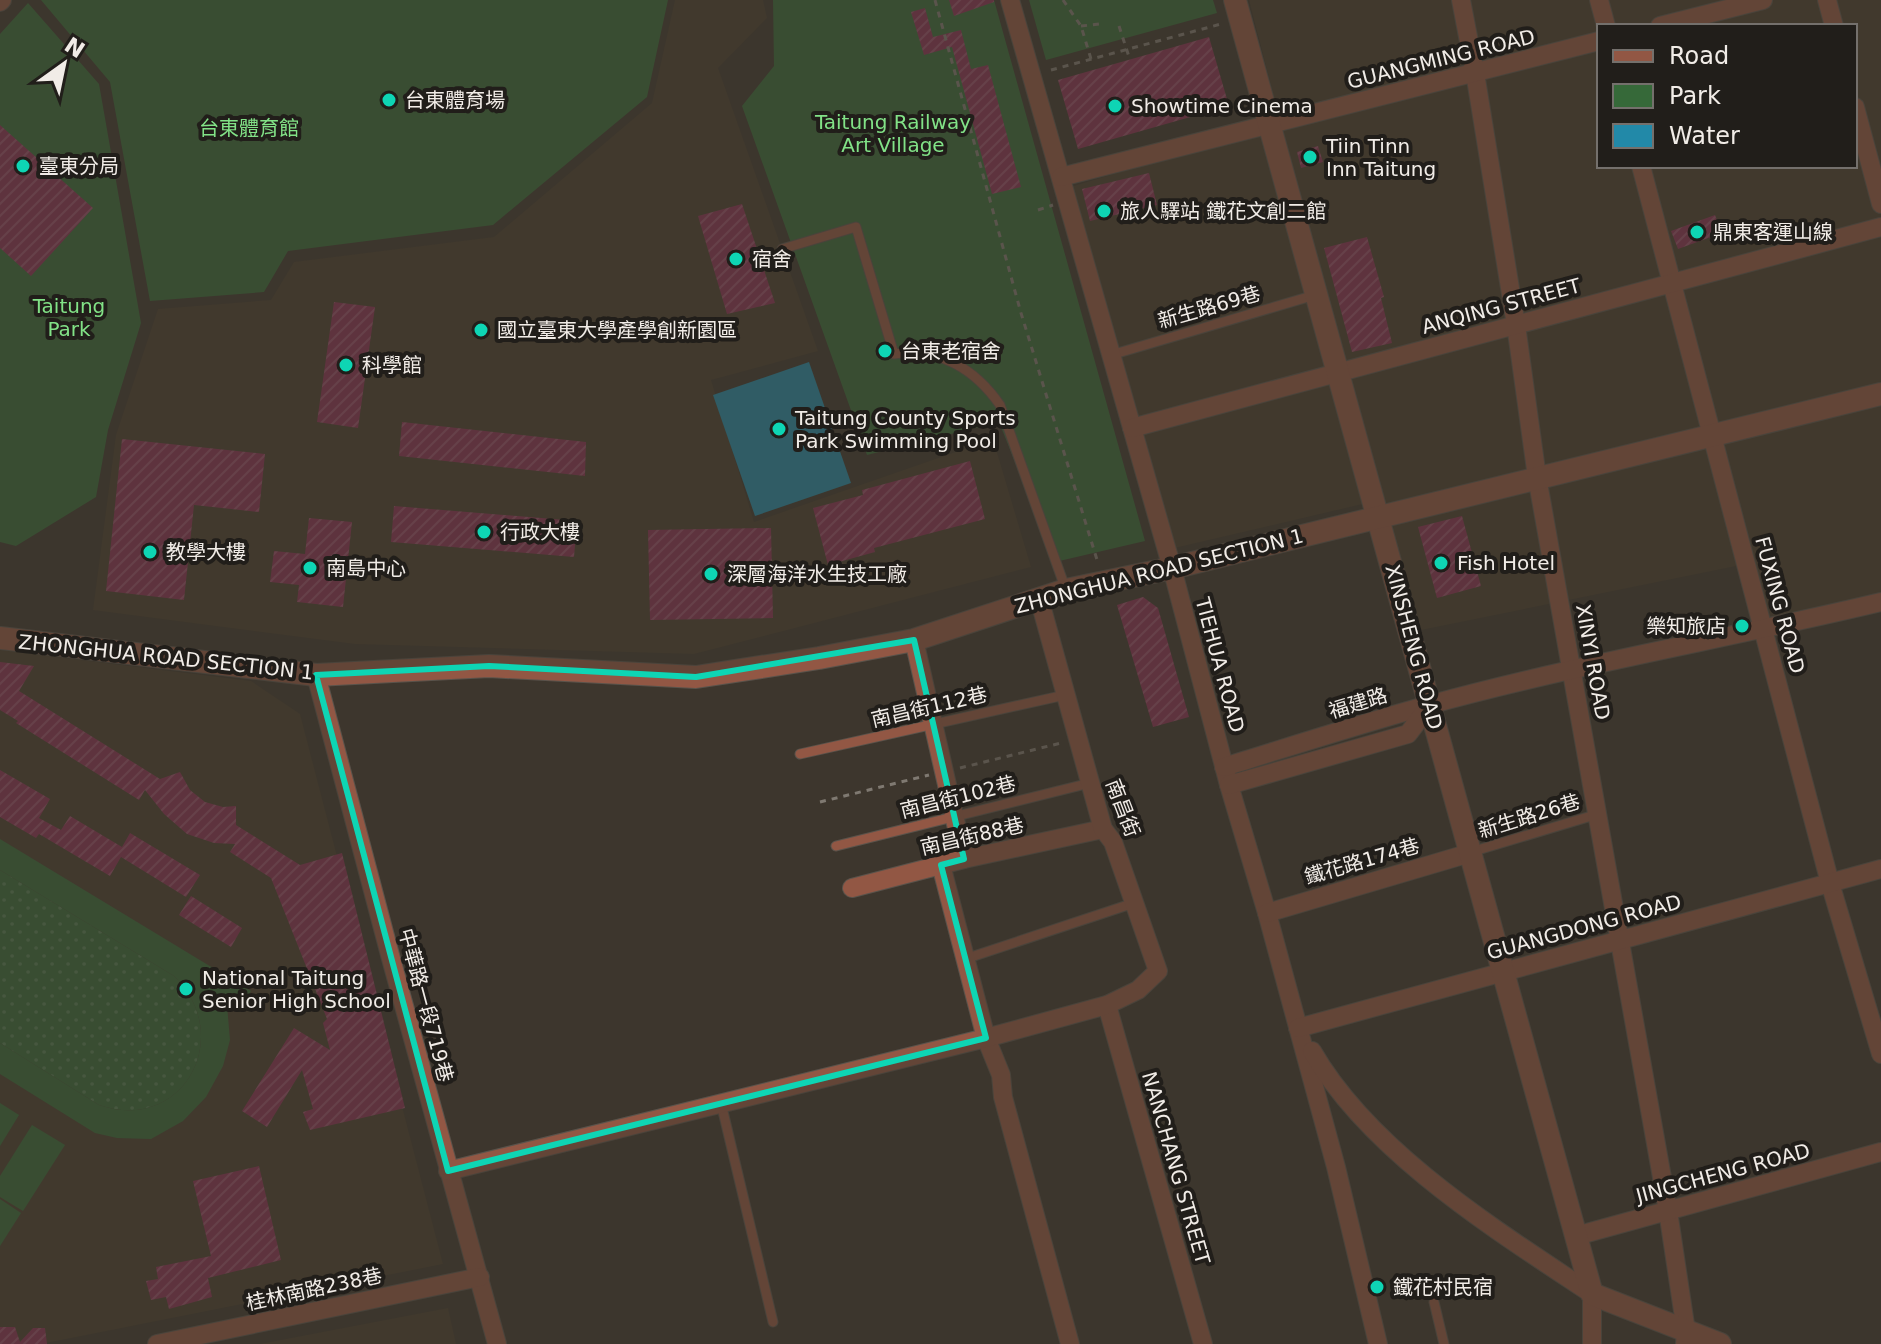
<svg xmlns="http://www.w3.org/2000/svg" width="1881" height="1344" viewBox="0 0 1881 1344" font-family="'DejaVu Sans','Noto Sans TC',sans-serif">
<defs>
<pattern id="grass-dots" width="8" height="8" patternUnits="userSpaceOnUse" patternTransform="scale(2)"><rect width="8" height="8" fill="#366939"/><path d="M2 2h.1M6 6h.1" fill="none" stroke="#547f56" stroke-width="1.8" stroke-linecap="round"/></pattern>
<pattern id="building-hatch" width="6" height="6" patternUnits="userSpaceOnUse" patternTransform="scale(2)"><rect width="6" height="6" fill="#883053"/><path d="M-1 1l2-2M0 6l6-6M5 7l2-2" fill="none" stroke="#994e6c"/></pattern>
</defs>
<rect width="100%" height="100%" fill="#3d362d"/>
<g fill="#473d2e" fill-rule="evenodd">
<path d="M675,0H763L767,18L718,68L818,351L711,380L754,522L993,439L1031,567L694,654L355,644L93,610L116,435L158,309L271,300L294,262L494,237L652,103Z"/>
<path d="M1249,0H1881V606L1759,635L1741,565L1416,631L1384,499L1170,549L1067,188L1281,124ZM1599,26H1855V166H1599Z"/>
<path d="M0,650L251,681L300,714L443,1264L41,1344H0Z"/>
<path d="M448,1308L456,1344H260Z"/>
</g>
<path fill="url(#grass-dots)" d="M0,870L174,976C236,1036 183,1134 99,1105L0,1043Z"/>
<g fill="#366939">
<path d="M41,0H668L647,97L493,225L288,251L264,292L150,301L110,82Z"/>
<path d="M773,0H994L1145,541L1055,562L999,422L867,455L742,106L774,66Z"/>
<path d="M1029,0H1213L1217,13L1046,60Z"/>
<path d="M28,3L99,84L141,323L108,430L96,497L16,546L0,542V34Z"/>
<path d="M0,839L251,991L239,1012L227,1005L230,1040L223,1066L206,1097L183,1121L151,1139L117,1138L95,1133L0,1074V1043L99,1105C183,1134 236,1036 174,976L0,870Z"/>
<path d="M0,1103L19,1115L0,1146Z"/>
<path d="M32,1125L65,1145L23,1211L0,1197V1176Z"/>
<path d="M0,1199L21,1213L0,1246Z"/>
</g>
<path fill="#2289a8" d="M809,362L851,483L755,516L713,395Z"/>
<g fill="url(#building-hatch)">
<path d="M949,0H994V2L954,16Z"/>
<path d="M925,8L933,37L961,30L971,69L988,65L1021,187L992,194L952,47L924,55L911,12Z"/>
<path d="M1209,37L1229,106L1078,149L1058,80Z"/>
<path d="M0,125L93,208L31,276L0,248Z"/>
<path d="M1318,146L1323,162L1301,168L1297,152Z"/>
<path d="M1149,173L1157,205L1090,221L1082,189Z"/>
<path d="M742,204L775,303L727,314L698,216Z"/>
<path d="M1715,215L1722,233L1678,249L1671,231Z"/>
<path d="M1367,237L1384,297L1381,298L1392,343L1352,352L1324,248Z"/>
<path d="M334,302L375,307L358,428L317,422Z"/>
<path d="M402,422L586,442L585,476L399,456Z"/>
<path d="M122,439L265,454L259,512L194,505L184,600L106,591Z"/>
<path d="M970,461L985,519L874,548L875,552L828,565L813,508L863,495L862,490Z"/>
<path d="M394,506L577,521L574,557L391,542Z"/>
<path d="M1462,516L1481,586L1437,598L1418,527Z"/>
<path d="M309,518L352,522L343,607L297,602L299,585L270,582L274,551L305,554Z"/>
<path d="M771,528L773,618L650,620L648,530Z"/>
<path d="M1143,597L1158,608L1189,717L1153,727L1117,605Z"/>
<path d="M0,662L34,666L19,691L160,779L180,772L190,790L205,802L223,807L236,806V825L300,865L342,853L405,1108L310,1130L303,1112L313,1109L302,1070L267,1127L242,1111L294,1028L330,1050L323,1023L327,1019L271,878L230,852L235,844L214,843L187,834L164,814L145,790L139,800L16,723L18,721L0,710Z"/>
<path d="M0,770L50,799L39,818L61,830L70,816L122,847L130,833L200,875L186,897L121,857L110,876L39,834L36,838L0,817Z"/>
<path d="M191,896L242,928L231,947L179,915Z"/>
<path d="M259,1166L281,1260L208,1278L212,1297L169,1309L166,1297L151,1300L146,1281L158,1279L156,1267L211,1256L193,1181Z"/>
<path d="M0,1327H15L20,1342L33,1328H45L47,1344H0Z"/>
</g>
<g fill="none" stroke-linecap="round" stroke-linejoin="round">
<defs>
<g id="service">
<path d="M782,249L856,227L894,354C939,347 975,369 1000,405L1066,590"/>
<path d="M1111,355L1315,295"/>
<path d="M800,754L1065,695"/>
<path d="M836,846L1090,783"/>
<path d="M1471,852L1598,814"/>
<path d="M965,959L1134,903"/>
<path d="M721,1103L773,1322"/>
<path d="M1434,1302L1444,1344"/>
</g>
<g id="minor">
<path d="M1010,0L1172,568L1229,785L1267,913L1336,1167L1378,1344"/>
<path d="M1461,0L1475,73L1516,325L1537,477L1668,1211L1686,1331L1685,1344"/>
<path d="M1599,0L1606,26"/>
<path d="M1827,0L1834,26"/>
<path d="M0,2L2,0"/>
<path d="M1660,26L1763,0"/>
<path d="M1855,107L1881,204"/>
<path d="M1641,166L1830,883L1881,1054"/>
<path d="M1061,177L1599,41"/>
<path d="M1132,428L1881,227"/>
<path d="M914,640L964,859"/>
<path d="M316,675L390,955L497,1344"/>
<path d="M1224,767C1292,746 1360,724 1429,705C1578,664 1731,638 1881,602"/>
<path d="M1229,785L1408,734L1430,705"/>
<path d="M941,865L986,1038L1001,1075L1003,1097L1070,1344"/>
<path d="M852,888L964,859L1103,829"/>
<path d="M1267,913L1470,853"/>
<path d="M1107,1005L1203,1344"/>
<path d="M1298,1028L1881,869"/>
<path d="M1312,1051C1370,1152 1496,1230 1592,1294V1344"/>
<path d="M448,1171L986,1038L1107,1005L1138,990L1158,971L1113,842L1103,829L1039,598"/>
<path d="M1576,1236L1881,1152"/>
<path d="M157,1344L480,1277"/>
</g>
<g id="tertiary">
<path d="M1235,0L1592,1294L1720,1344"/>
<path d="M0,638L316,675L489,666L696,677L819,658L914,640L1066,590L1172,568L1881,394"/>
</g>
</defs>
<use href="#service" stroke="#5a534b" stroke-width="11"/>
<use href="#minor" stroke="#5a534b" stroke-width="20"/>
<use href="#tertiary" stroke="#5a534b" stroke-width="24"/>
<g stroke="#7f7971" stroke-width="3" stroke-dasharray="6 6" stroke-linecap="butt">
<path d="M935,0L1021,313L1098,563"/>
<path d="M1063,0L1081,26L1091,59"/>
<path d="M1081,26L1100,24"/>
<path d="M1119,26L1130,60"/>
<path d="M1051,70L1221,24"/>
<path d="M1038,210L1053,205"/>
<path d="M960,768L1061,743"/>
<path d="M820,802L929,775"/>
</g>
<use href="#service" stroke="#925744" stroke-width="9"/>
<use href="#minor" stroke="#925744" stroke-width="18"/>
<use href="#tertiary" stroke="#925744" stroke-width="22"/>
</g>
<path d="M0 0H1881V1344H0ZM914,640L964,859L941,865L986,1038L448,1171L316,675L489,666L696,677Z" fill="#3d362d" fill-opacity=".55" fill-rule="evenodd"/>
<path fill="none" stroke="#0ed5b4" stroke-width="6" stroke-linejoin="round" d="M914,640L964,859L941,865L986,1038L448,1171L316,675L489,666L696,677Z"/>
<g fill="#0ed5b4" stroke="#211e1a" stroke-width="3">
<circle cx="389" cy="100" r="8"/>
<circle cx="1115" cy="106" r="8"/>
<circle cx="1310" cy="157" r="8"/>
<circle cx="23" cy="166" r="8"/>
<circle cx="1104" cy="211" r="8"/>
<circle cx="1697" cy="232" r="8"/>
<circle cx="736" cy="259" r="8"/>
<circle cx="481" cy="330" r="8"/>
<circle cx="885" cy="351" r="8"/>
<circle cx="346" cy="365" r="8"/>
<circle cx="779" cy="429" r="8"/>
<circle cx="484" cy="532" r="8"/>
<circle cx="150" cy="552" r="8"/>
<circle cx="1441" cy="563" r="8"/>
<circle cx="310" cy="568" r="8"/>
<circle cx="711" cy="574" r="8"/>
<circle cx="1742" cy="626" r="8"/>
<circle cx="186" cy="989" r="8"/>
<circle cx="1377" cy="1287" r="8"/>
</g>
<g text-anchor="middle" dominant-baseline="central" stroke-width="8" stroke-linejoin="round" paint-order="stroke">
<g font-size="20" fill="#f1ece7" stroke="#211e1a">
<text transform="translate(1441 59) rotate(-14)">GUANGMING ROAD</text>
<text transform="translate(1501 306) rotate(-15)">ANQING STREET</text>
<text transform="translate(1209 307) rotate(-16)">新生路69巷</text>
<text transform="translate(1159 571) rotate(-14)">ZHONGHUA ROAD SECTION 1</text>
<text transform="translate(1780 605) rotate(75)">FUXING ROAD</text>
<text transform="translate(1414 647) rotate(75)">XINSHENG ROAD</text>
<text transform="translate(166 657) rotate(6)">ZHONGHUA ROAD SECTION 1</text>
<text transform="translate(1593 662) rotate(80)">XINYI ROAD</text>
<text transform="translate(1220 665) rotate(75)">TIEHUA ROAD</text>
<text transform="translate(1358 703) rotate(-17)">福建路</text>
<text transform="translate(929 707) rotate(-13)">南昌街112巷</text>
<text transform="translate(958 797) rotate(-14)">南昌街102巷</text>
<text transform="translate(1123 808) rotate(69)">南昌街</text>
<text transform="translate(1529 816) rotate(-17)">新生路26巷</text>
<text transform="translate(972 836) rotate(-13)">南昌街88巷</text>
<text transform="translate(1362 861) rotate(-16)">鐵花路174巷</text>
<text transform="translate(1584 927) rotate(-15)">GUANGDONG ROAD</text>
<text transform="translate(426 1005) rotate(75)">中華路一段719巷</text>
<text transform="translate(1176 1168) rotate(74)">NANCHANG STREET</text>
<text transform="translate(1723 1173) rotate(-15)">JINGCHENG ROAD</text>
<text transform="translate(314 1289) rotate(-12)">桂林南路238巷</text>
</g>
<g font-size="20" fill="#f1ece7" stroke="#211e1a" text-anchor="start">
<text x="405" y="100">台東體育場</text>
<text x="1131" y="106">Showtime Cinema</text>
<text x="1326" y="146">Tiin Tinn<tspan x="1326" dy="23">Inn Taitung</tspan></text>
<text x="39" y="166">臺東分局</text>
<text x="1120" y="211">旅人驛站 鐵花文創二館</text>
<text x="1713" y="232">鼎東客運山線</text>
<text x="752" y="259">宿舍</text>
<text x="497" y="330">國立臺東大學產學創新園區</text>
<text x="901" y="351">台東老宿舍</text>
<text x="362" y="365">科學館</text>
<text x="795" y="418">Taitung County Sports<tspan x="795" dy="23">Park Swimming Pool</tspan></text>
<text x="500" y="532">行政大樓</text>
<text x="166" y="552">教學大樓</text>
<text x="1457" y="563">Fish Hotel</text>
<text x="326" y="568">南島中心</text>
<text x="727" y="574">深層海洋水生技工廠</text>
<text x="1726" y="626" text-anchor="end">樂知旅店</text>
<text x="202" y="978">National Taitung<tspan x="202" dy="23">Senior High School</tspan></text>
<text x="1393" y="1287">鐵花村民宿</text>
</g>
<g font-size="20" fill="#82e287" stroke="#211e1a">
<text x="893" y="122">Taitung Railway<tspan x="893" dy="23">Art Village</tspan></text>
<text x="249" y="128">台東體育館</text>
<text x="69" y="306">Taitung<tspan x="69" dy="23">Park</tspan></text>
</g>
</g>
<rect x="1597" y="24" width="260" height="144" fill="#211e1a" stroke="#74706c" stroke-width="2"/>
<rect x="1613" y="50" width="40" height="12" fill="#925744" stroke="#74706c" stroke-width="2"/>
<text x="1669" y="64" font-size="24" fill="#f1ece7">Road</text>
<rect x="1613" y="84" width="40" height="24" fill="#366939" stroke="#74706c" stroke-width="2"/>
<text x="1669" y="104" font-size="24" fill="#f1ece7">Park</text>
<rect x="1613" y="124" width="40" height="24" fill="#2289a8" stroke="#74706c" stroke-width="2"/>
<text x="1669" y="144" font-size="24" fill="#f1ece7">Water</text>
<g transform="translate(64 64) rotate(33)" stroke="#211e1a" stroke-width="6" paint-order="stroke">
<path d="M0-6L14 30L0 20L-14 30Z" fill="#f1ece7"/>
<text y="-12" font-size="22" font-weight="bold" text-anchor="middle" fill="#f1ece7">N</text>
</g>
</svg>
